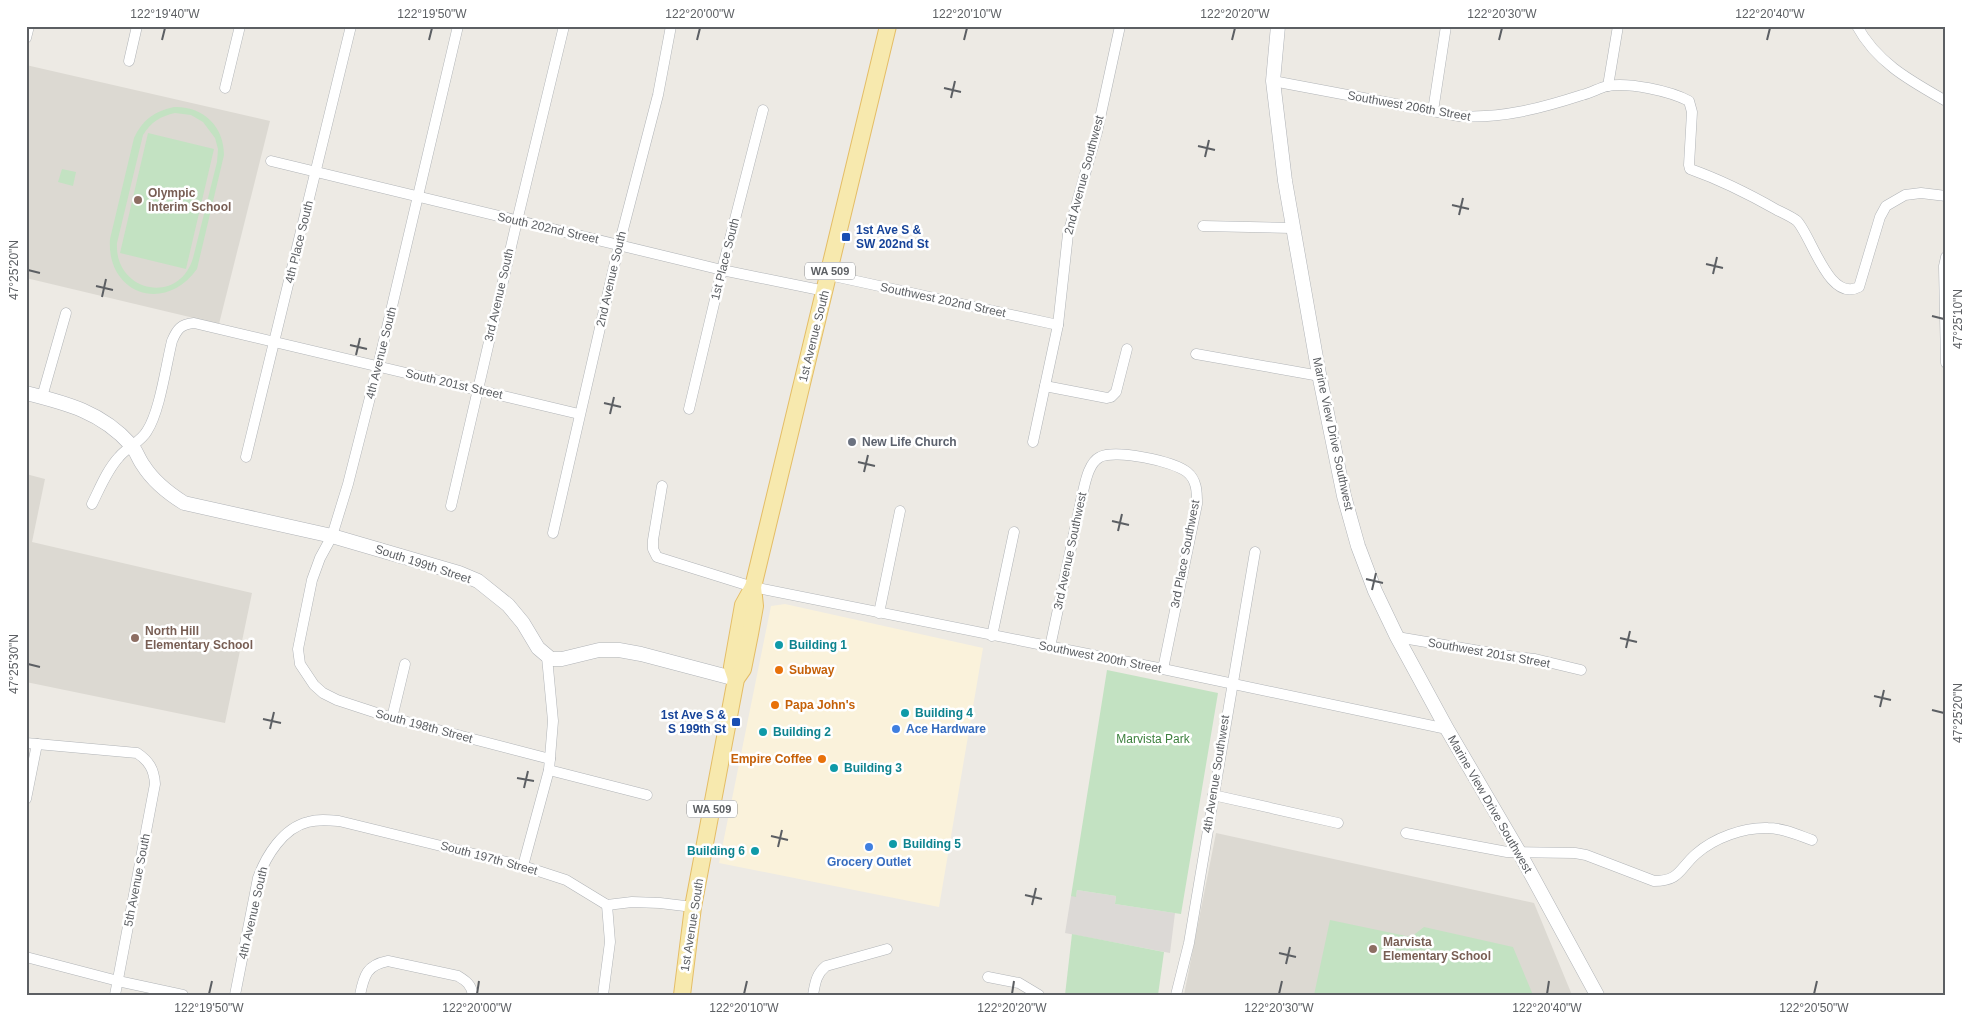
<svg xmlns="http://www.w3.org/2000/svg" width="1972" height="1021" viewBox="0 0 1972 1021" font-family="Helvetica,sans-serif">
<rect width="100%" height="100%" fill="#edeae4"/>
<path fill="#faf2db" d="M785,604L983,648L939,907L719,863L771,606Z"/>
<path fill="#dcd9d6" d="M1077,890L1116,896L1115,904L1175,913L1170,953L1065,933L1071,896H1076Z"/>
<g fill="#dcd9d2">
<path d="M26,65L270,121L219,324L26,278Z"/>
<path d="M26,474L45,479L32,542L252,593L225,723L26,682Z"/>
<path d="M1216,833L1534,903L1572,995H1184Z"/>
</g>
<g fill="#c3e2c2" fill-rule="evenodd">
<path d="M174,107C203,106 224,126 224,155L197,269C164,315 106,293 110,239L134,138C142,120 155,111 174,107ZM175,113L191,115L203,122L215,138L218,149L217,162L193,258C179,306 114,292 117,243L143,135C151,122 161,116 175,113Z"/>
<path d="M148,133L214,149L186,269L120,253Z"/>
<path d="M62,169L76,172L73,186L58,182Z"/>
<path d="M1107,670L1218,693L1181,914L1115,904L1116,896L1077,890L1076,897L1071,896Z"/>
<path d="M1330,920L1411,937L1424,927L1513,947L1533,995H1314Z"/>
<path d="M1072,934L1164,952L1158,995H1065Z"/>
</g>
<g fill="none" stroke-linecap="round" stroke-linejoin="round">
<defs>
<g id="street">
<path d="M458,26L378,366L348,484L332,536L320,558L312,580L298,649L300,664L314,685L323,693L337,700L392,718L550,759"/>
<path d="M1857,26C1877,63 1911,81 1946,101"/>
<path d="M26,38L29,26"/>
<path d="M129,61L137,26"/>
<path d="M1273,81L1459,116C1501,119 1542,108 1582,95C1591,93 1599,88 1607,86C1629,82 1670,91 1689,101L1692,112L1689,165L1690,169C1721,180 1749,194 1777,210C1783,213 1792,217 1797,221C1812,237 1829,303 1859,287L1880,217L1886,206L1905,195L1921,193L1946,196"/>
<path d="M1608,86L1618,26"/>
<path d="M225,88L240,26"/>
<path d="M1433,111L1446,26"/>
<path d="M271,161L722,270L825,291"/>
<path d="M1203,226L1292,228"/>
<path d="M1946,257L1944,266L1946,363"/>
<path d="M829,275L1058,325"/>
<path d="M1196,354L1320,376"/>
<path d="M1045,386L1107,398L1111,397L1116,392L1127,349"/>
<path d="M42,397L66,313"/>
<path d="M689,409L722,270L763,110"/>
<path d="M1033,442L1058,325L1068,234L1097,132L1120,26"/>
<path d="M246,457L351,26"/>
<path d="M662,486L653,540V549L657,557L753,587L1163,669L1447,729"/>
<path d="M92,504C100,488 107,470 119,457C127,447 141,442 147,431C160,411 166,365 172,341C177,329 181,324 194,323L579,414"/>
<path d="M451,506L517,221L564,26"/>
<path d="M553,533L619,245L658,95L671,26"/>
<path d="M879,613L900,511"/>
<path d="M992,636L1014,532"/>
<path d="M1397,637L1515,657L1535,659L1581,670"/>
<path d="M1050,647L1082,496C1085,484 1088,463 1100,457C1115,449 1173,461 1187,472C1197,480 1197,492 1197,504L1163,669"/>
<path d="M392,718L405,664"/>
<path d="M26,743L137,753C149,761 154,769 155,784L115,995"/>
<path d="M549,770L647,795"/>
<path d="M1213,795L1338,823"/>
<path d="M26,799L37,744"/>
<path d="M1406,833L1507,852L1575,853L1586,855L1654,881C1680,881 1679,869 1696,854C1714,838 1744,827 1768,828C1783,828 1798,835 1812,840"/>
<path d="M523,866L549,770L553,721L547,657"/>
<path d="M26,957L118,981L183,995"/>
<path d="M988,977L1019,983L1039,995"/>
<path d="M235,995L258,878C266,856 283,828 308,822C318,819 328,820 339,821L523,866L566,880L607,905L632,902L660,903L693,907"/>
<path d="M360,995C364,975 367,965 388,961L458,976C466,981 471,984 473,995"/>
<path d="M603,995L610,942L607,905"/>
<path d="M813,995C815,984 816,974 826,966L887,949"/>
<path d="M1176,995L1189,943L1255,552"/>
</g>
<g id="secondary">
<path d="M1278,26L1273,81L1285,181L1318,369L1344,496L1358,546L1375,591L1397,637L1447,729L1519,852L1597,995"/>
<path d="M26,393C66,403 102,412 131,445C136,450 138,458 143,465C153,481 168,493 184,503L332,536L459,573L478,581L508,605L523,623L538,648L551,659H562L599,650H619L641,654L736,679"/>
</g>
<g id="primary">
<path d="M736,679L732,667L743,605L753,587L888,26"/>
<path d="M682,995L693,907L736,679L743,669L750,634L755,606L753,587"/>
</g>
</defs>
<use href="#street" stroke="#b1b4b7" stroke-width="11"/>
<use href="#secondary" stroke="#b0b3b7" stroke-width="15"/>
<use href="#primary" stroke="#e4bd66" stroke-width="18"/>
<use href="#street" stroke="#fff" stroke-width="10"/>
<use href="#secondary" stroke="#fff" stroke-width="14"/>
<use href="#primary" stroke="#f7e9ae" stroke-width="16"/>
</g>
<path fill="none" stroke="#5c5f63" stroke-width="2" d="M162,40L165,28M429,40L432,28M697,40L700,28M964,40L967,28M1232,40L1235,28M1499,40L1502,28M1767,40L1770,28M944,88L961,92M951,98L955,81M1198,146L1215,150M1205,157L1209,140M1452,205L1469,209M1459,215L1463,198M1706,264L1723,268M28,270L40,273M1713,274L1717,257M96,286L113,290M102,297L106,279M1932,316L1944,319M350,345L367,349M356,355L360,338M604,403L621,407M610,414L614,397M858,462L875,466M864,472L868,455M1112,521L1129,525M1118,531L1122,514M1366,579L1383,583M1372,590L1376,573M1620,638L1637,642M1626,648L1630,631M28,664L40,667M1874,696L1891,700M1880,707L1884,690M1932,710L1944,713M263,719L281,723M270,729L274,712M517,778L534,781M524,788L528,771M771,836L788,840M778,847L782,830M1025,895L1042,899M1032,905L1036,888M1279,953L1296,957M1286,964L1290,947M209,994L212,981M477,994L479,981M744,994L747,981M1012,994L1014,981M1279,994L1282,981M1547,994L1549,981M1814,994L1817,981"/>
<g fill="#8d6e63" stroke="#fff" stroke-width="2">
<circle cx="138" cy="200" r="5"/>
<circle cx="135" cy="638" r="5"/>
<circle cx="1373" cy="949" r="5"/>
</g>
<g fill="#1a4fb4" stroke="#fff" stroke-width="2">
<rect x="841" y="232" width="10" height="10" rx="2.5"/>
<rect x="731" y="717" width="10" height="10" rx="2.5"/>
</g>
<circle fill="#6b7280" stroke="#fff" stroke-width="2" cx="852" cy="442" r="5"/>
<g fill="#0f9aa8" stroke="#fff" stroke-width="2">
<circle cx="779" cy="645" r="5"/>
<circle cx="905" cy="713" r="5"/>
<circle cx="763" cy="732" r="5"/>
<circle cx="834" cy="768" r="5"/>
<circle cx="893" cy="844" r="5"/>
<circle cx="755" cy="851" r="5"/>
</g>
<g fill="#e8710a" stroke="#fff" stroke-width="2">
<circle cx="779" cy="670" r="5"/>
<circle cx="775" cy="705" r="5"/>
<circle cx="822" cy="759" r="5"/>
</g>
<g fill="#3f7fe0" stroke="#fff" stroke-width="2">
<circle cx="896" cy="729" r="5"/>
<circle cx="869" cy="847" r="5"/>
</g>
<g text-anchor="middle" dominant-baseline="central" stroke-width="5" stroke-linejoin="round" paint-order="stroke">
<g fill="#fff" stroke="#8d8f92" stroke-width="1">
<rect x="805" y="262.5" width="50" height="17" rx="4"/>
<rect x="687" y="800.5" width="50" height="17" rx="4"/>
</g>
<g font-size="11" font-weight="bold" fill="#5c5f63">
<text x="830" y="271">WA 509</text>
<text x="712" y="809">WA 509</text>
</g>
<g font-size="12" fill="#5c5f63" stroke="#fff">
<text transform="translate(1409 106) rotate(10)">Southwest 206th Street</text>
<text transform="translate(1084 175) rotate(-75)">2nd Avenue Southwest</text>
<text transform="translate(548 228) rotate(13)">South 202nd Street</text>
<text transform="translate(299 242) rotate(-76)">4th Place South</text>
<text transform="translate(725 259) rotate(-76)">1st Place South</text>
<text transform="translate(611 279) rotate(-77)">2nd Avenue South</text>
<text transform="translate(499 295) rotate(-77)">3rd Avenue South</text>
<text transform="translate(943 300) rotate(12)">Southwest 202nd Street</text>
<text transform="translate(814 336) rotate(-76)">1st Avenue South</text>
<text transform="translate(381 353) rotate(-76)">4th Avenue South</text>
<text transform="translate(454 384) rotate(13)">South 201st Street</text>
<text transform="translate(1333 434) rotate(78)">Marine View Drive Southwest</text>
<text transform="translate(1070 551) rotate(-78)">3rd Avenue Southwest</text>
<text transform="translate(1185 554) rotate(-79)">3rd Place Southwest</text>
<text transform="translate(423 564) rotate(18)">South 199th Street</text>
<text transform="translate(1489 653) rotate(10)">Southwest 201st Street</text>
<text transform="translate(1100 657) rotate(11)">Southwest 200th Street</text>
<text transform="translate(424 726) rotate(15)">South 198th Street</text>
<text transform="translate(1216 774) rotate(-81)">4th Avenue Southwest</text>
<text transform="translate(1490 804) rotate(60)">Marine View Drive Southwest</text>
<text transform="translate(489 858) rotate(15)">South 197th Street</text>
<text transform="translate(137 880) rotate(-79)">5th Avenue South</text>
<text transform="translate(253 913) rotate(-77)">4th Avenue South</text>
<text transform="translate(692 925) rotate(-81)">1st Avenue South</text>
</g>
<g font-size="12" font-weight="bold" fill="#785e54" stroke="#fff" text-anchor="start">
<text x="148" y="193">Olympic<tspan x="148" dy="14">Interim School</tspan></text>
<text x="145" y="631">North Hill<tspan x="145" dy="14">Elementary School</tspan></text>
<text x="1383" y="942">Marvista<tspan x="1383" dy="14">Elementary School</tspan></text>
</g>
<g font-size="12" font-weight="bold" fill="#164399" stroke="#fff" text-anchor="start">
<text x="856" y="230">1st Ave S &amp;<tspan x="856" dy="14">SW 202nd St</tspan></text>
<text x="726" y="715" text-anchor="end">1st Ave S &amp;<tspan x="726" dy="14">S 199th St</tspan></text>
</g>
<g font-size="12" font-weight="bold" fill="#5b616d" stroke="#fff" text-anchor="start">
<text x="862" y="442">New Life Church</text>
</g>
<g font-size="12" font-weight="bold" fill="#0d838f" stroke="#fff" text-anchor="start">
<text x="789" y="645">Building 1</text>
<text x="915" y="713">Building 4</text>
<text x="773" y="732">Building 2</text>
<text x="844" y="768">Building 3</text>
<text x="903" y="844">Building 5</text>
<text x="745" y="851" text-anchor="end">Building 6</text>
</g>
<g font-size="12" font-weight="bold" fill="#c56008" stroke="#fff" text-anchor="start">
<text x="789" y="670">Subway</text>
<text x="785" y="705">Papa John's</text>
<text x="812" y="759" text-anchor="end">Empire Coffee</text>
</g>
<g font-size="12" font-weight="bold" fill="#366cbe" stroke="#fff" text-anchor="start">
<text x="906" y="729">Ace Hardware</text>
<text x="869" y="862" text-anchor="middle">Grocery Outlet</text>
</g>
<g font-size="12" fill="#3d813e" stroke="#fff">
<text x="1153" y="739">Marvista Park</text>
</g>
</g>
<rect width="1972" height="1021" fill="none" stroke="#ffffff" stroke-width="55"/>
<rect x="28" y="28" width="1916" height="966" fill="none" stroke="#5c5f63" stroke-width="2"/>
<g font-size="12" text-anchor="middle" fill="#5c5f63">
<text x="165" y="18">122°19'40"W</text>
<text x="432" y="18">122°19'50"W</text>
<text x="700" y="18">122°20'00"W</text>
<text x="967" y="18">122°20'10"W</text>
<text x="1235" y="18">122°20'20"W</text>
<text x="1502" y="18">122°20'30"W</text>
<text x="1770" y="18">122°20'40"W</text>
<text transform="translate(14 270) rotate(-90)" y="4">47°25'20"N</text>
<text transform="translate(1958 319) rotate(-90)" y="4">47°25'10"N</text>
<text transform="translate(14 664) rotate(-90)" y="4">47°25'30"N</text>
<text transform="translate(1958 713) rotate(-90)" y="4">47°25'20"N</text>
<text x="209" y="1012">122°19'50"W</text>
<text x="477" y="1012">122°20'00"W</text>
<text x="744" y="1012">122°20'10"W</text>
<text x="1012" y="1012">122°20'20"W</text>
<text x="1279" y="1012">122°20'30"W</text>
<text x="1547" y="1012">122°20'40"W</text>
<text x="1814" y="1012">122°20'50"W</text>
</g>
</svg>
